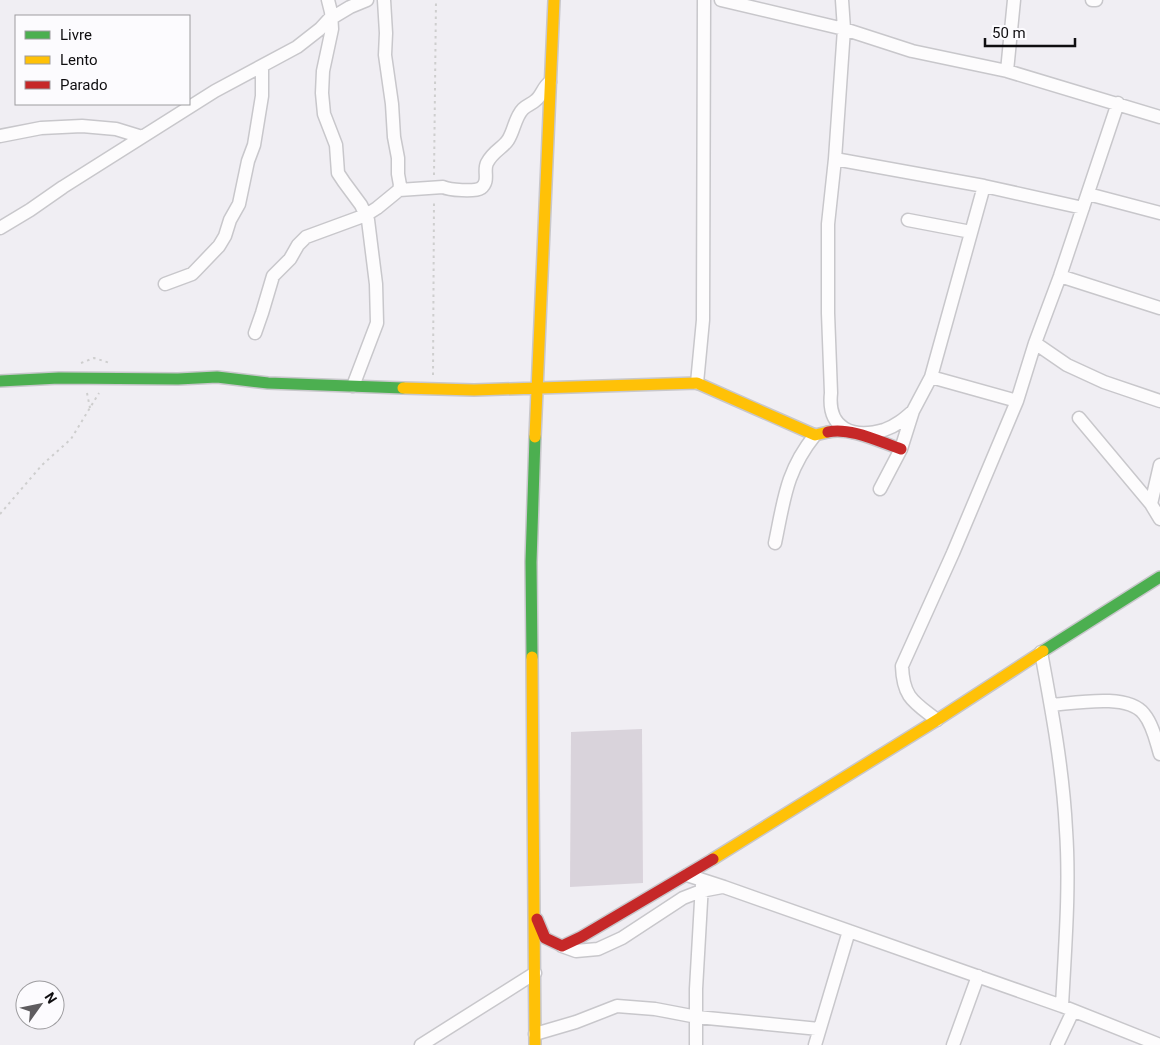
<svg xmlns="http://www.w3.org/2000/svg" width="1160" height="1045" font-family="Roboto,sans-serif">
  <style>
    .building { fill: #d9d3db }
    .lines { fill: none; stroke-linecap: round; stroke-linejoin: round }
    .street-casing { stroke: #c8c7cb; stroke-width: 15 }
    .fast-casing { stroke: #c8c7cb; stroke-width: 14 }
    .slow-casing { stroke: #c8c7cb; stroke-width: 14 }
    .jam-casing { stroke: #c8c7cb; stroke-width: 14 }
    .path { stroke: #cecece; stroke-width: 2; stroke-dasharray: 2.5 4; stroke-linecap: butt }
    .street { stroke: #fdfcfd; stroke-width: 12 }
    .fast { stroke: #4caf50; stroke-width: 11 }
    .slow { stroke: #ffc107; stroke-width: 11 }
    .jam { stroke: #c62828; stroke-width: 11 }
  </style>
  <rect width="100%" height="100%" fill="#f0eef3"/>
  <path class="building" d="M 642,729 L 643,883 L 570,887 L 571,732 Z"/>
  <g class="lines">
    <g class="street-casing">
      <path id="street" d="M 328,0 L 331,12 L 332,29 L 323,71 L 322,93 L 324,114 L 336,145 L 338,173 L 344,182 L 361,205 L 368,220 L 376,284 L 377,323 L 353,386
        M 721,0 L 844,29 L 912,51 L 1007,71 L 1160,117
        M 842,0 L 844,29 L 835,159 L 828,224 L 828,313 L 831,393 C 827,429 853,439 884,430 C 896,426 904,419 913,411
        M 1092,0 L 1096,0
        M 1007,71 L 1014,0
        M 0,136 L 41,128 L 82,126 L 116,129 L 142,137
        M 835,159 L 984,186 L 1083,208
        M 399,190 L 443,187 C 449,190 475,192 481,188 C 490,181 483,171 487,163 C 493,151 503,148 508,140 C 514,131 515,117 523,109 C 527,105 532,104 536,100 C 542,95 543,87 550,82
        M 1088,194 L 1160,213
        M 908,220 L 971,232
        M 0,228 L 30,210 L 63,187 L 215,91 L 297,47 L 320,29 L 331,17 L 335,16 L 350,7 L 367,0
        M 1060,276 L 1160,308
        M 165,284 L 192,274 L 196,270 L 219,246 L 225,236 L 230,220 L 239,204 L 248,161 L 254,145 L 262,96 L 262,67
        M 255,333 L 262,313 L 273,276 L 290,259 L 298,245 L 306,237 L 366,215 L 377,208 L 399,190 L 400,185 L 398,174 L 398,158 L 394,137 L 392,104 L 385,55 L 386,33 L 384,0
        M 1035,343 L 1067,365 L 1104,382 L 1160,401
        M 931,377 L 1017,401
        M 697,383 L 703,320 L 704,0
        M 1079,418 L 1151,504 L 1160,519
        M 880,489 L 901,449 L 913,411 L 931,377 L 984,186
        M 1151,504 L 1160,465
        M 775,543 C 784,500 786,471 815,435
        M 1041,652 C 1052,711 1063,770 1066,830 C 1070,888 1065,947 1062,1006
        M 1051,705 C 1076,703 1128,693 1144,714 C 1153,725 1156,741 1160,754
        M 937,720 C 914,702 903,698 902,666 L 953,553 L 1017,401 L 1035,343 L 1060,276 L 1118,103
        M 687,875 L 724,887 L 1062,1006 L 1160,1045
        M 562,946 L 576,951 L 598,949 L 622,938 L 683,898 L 701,891 L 722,887
        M 535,1034 L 576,1022 L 617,1006 L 655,1009 L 697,1017 L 819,1029
        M 421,1045 L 535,973
        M 696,1045 L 696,989 L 702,884
        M 815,1045 L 849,931
        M 953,1045 L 978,976
        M 1057,1045 L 1073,1011"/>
    </g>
    <g class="fast-casing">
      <path id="fast" d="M 0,381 L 59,378 L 178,379 L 217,377 L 268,383 L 403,388
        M 1043,651 L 1160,577
        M 532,657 L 531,562 L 535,437"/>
    </g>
    <g class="slow-casing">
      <path id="slow" d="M 403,388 L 474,390 L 697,383 L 815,435 L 828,432
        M 535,437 L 554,0
        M 532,657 L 535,1045
        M 713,859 L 937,720 L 1043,651"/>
    </g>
    <g class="jam-casing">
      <path id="jam" d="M 828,432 C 850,427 880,442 901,449
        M 537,919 L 545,938 L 562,946 L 581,937 L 713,859"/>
    </g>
    <path class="path" d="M 434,175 L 436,0
      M 81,363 L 94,358 L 110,363
      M 433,375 L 434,200
      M 87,393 L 90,408
      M 0,514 L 42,465 L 71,439 L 99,393"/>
    <use href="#street" class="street"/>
    <use href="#fast" class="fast"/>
    <use href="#slow" class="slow"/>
    <use href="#jam" class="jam"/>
  </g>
  <rect x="15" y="15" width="175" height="90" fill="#fcfbfe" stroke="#9d9c9f"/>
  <rect x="25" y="31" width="25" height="8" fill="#4caf50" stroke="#9d9c9f"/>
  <text x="60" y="40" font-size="15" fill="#0f0e10">Livre</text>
  <rect x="25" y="56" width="25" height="8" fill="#ffc107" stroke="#9d9c9f"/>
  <text x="60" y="65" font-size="15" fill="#0f0e10">Lento</text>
  <rect x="25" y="81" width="25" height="8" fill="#c62828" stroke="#9d9c9f"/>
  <text x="60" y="90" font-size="15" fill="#0f0e10">Parado</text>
  <g transform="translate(40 1005) rotate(57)"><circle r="24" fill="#fcfbfe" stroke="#9d9c9f"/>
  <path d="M0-4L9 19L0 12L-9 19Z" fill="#5e5c5f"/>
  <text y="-8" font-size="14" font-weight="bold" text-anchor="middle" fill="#0f0e10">N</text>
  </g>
  <path d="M985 38v8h90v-8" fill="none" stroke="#0f0e10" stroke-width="2.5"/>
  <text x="992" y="38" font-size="15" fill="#0f0e10" stroke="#fcfbfe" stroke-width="4" paint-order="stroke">50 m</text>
</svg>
